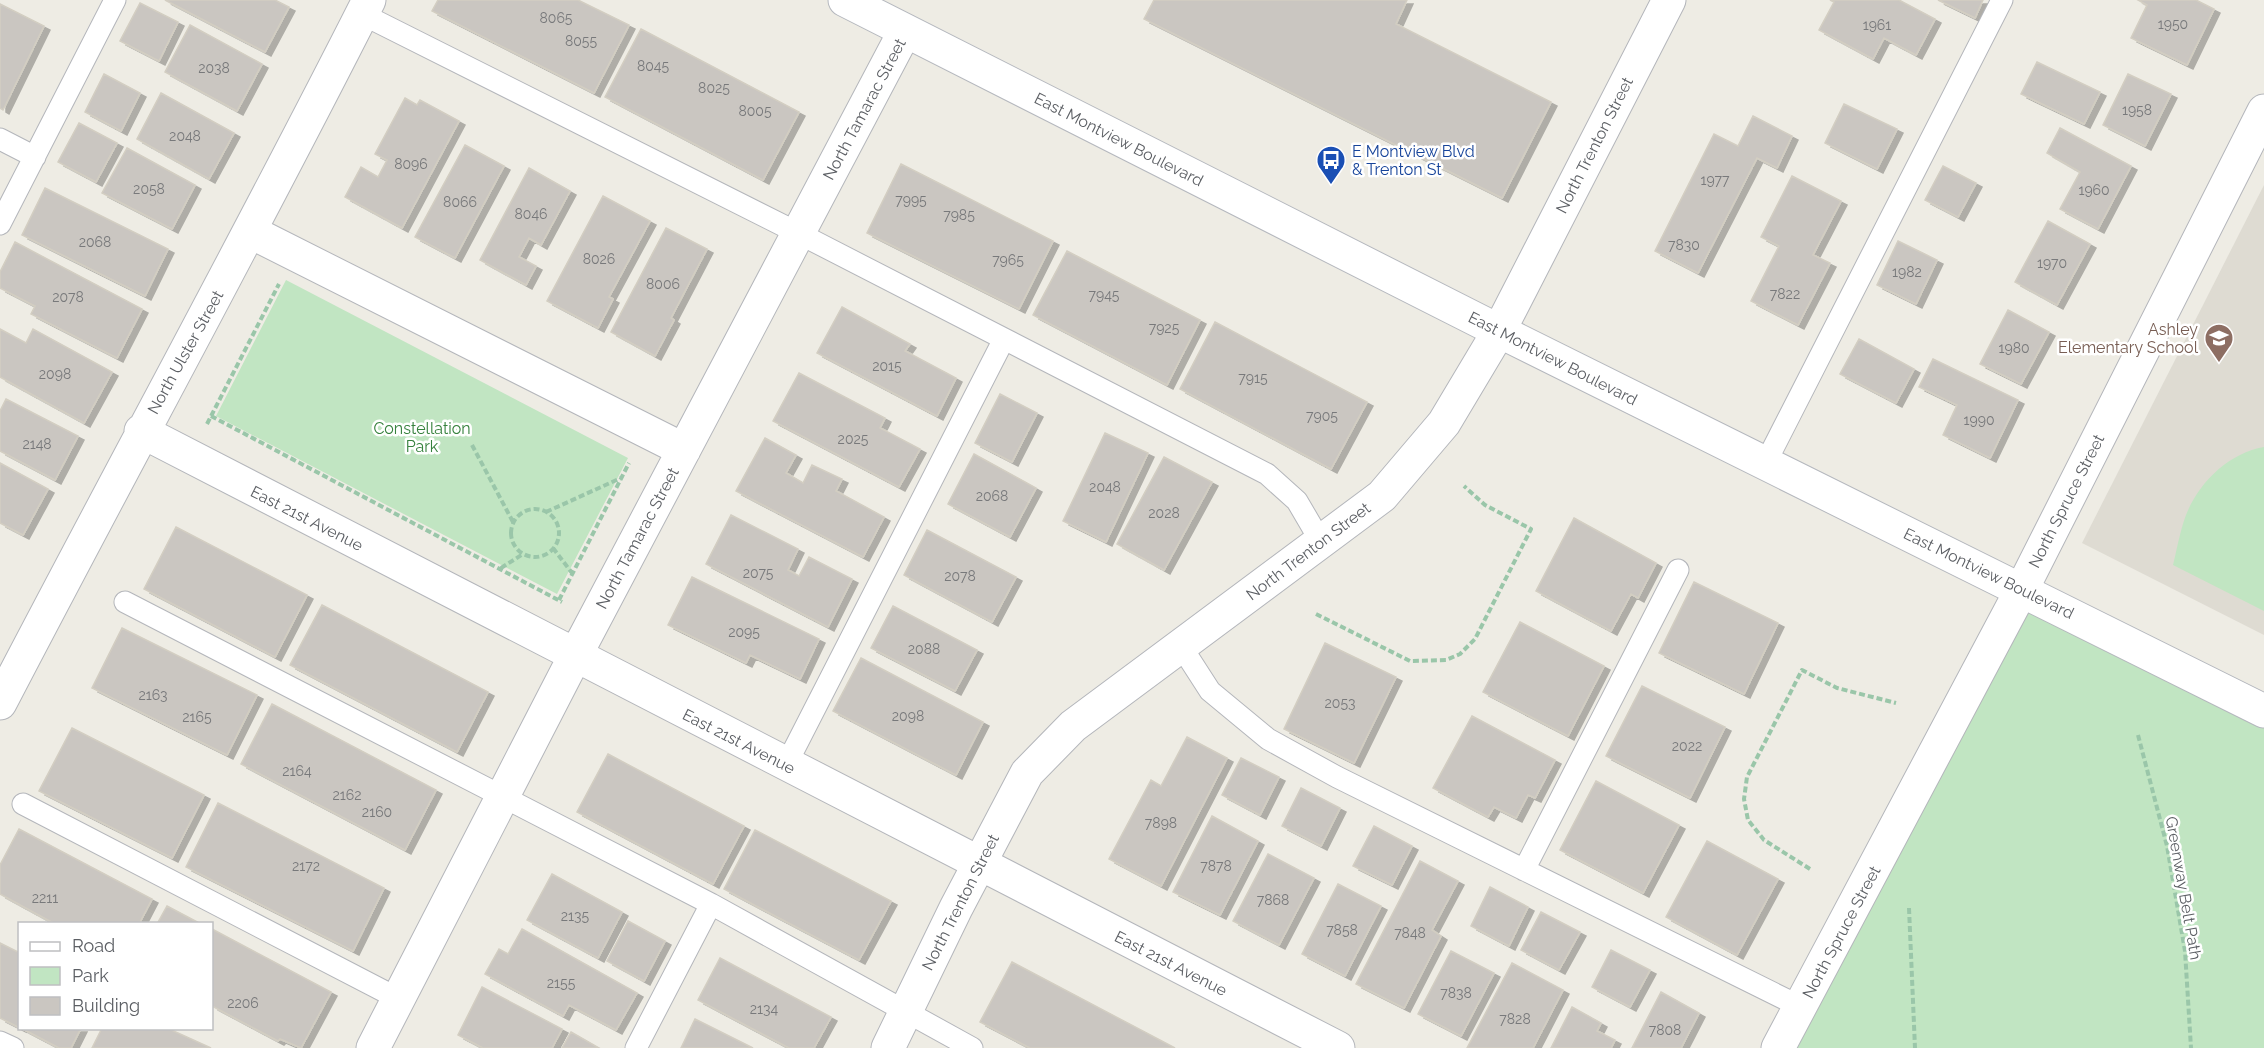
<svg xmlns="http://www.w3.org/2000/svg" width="2264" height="1048" font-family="Raleway,sans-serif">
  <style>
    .education { fill: #dedbd2 }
    .green { fill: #c1e5c2 }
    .building { fill: #cac6c1; stroke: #d3cec2; stroke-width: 1.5; filter: url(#shadow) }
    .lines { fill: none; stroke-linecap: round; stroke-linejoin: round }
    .service-casing { stroke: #b4b6bb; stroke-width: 23 }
    .minor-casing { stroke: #b4b6bb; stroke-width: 35 }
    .secondary-casing { stroke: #b5b8be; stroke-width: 35 }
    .path { stroke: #9ac6a9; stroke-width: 4; stroke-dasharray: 6 3; stroke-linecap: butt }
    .service { stroke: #fff; stroke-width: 21 }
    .minor { stroke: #fff; stroke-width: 33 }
    .secondary { stroke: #fff; stroke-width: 33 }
    .labels { text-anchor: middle; stroke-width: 5; stroke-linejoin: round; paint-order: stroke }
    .number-label { font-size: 14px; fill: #78797b }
    .street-label { font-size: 16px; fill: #5c5f64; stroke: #fff }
    .transit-label { font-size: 16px; fill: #164399; stroke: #fff; text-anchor: start }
    .education-label { font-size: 16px; fill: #785e54; stroke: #fff; text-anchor: end }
    .park-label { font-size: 16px; fill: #36813d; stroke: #fff }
  </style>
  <defs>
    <filter id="shadow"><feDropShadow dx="6" dy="4" stdDeviation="0" flood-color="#0004"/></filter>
  </defs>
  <rect width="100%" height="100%" fill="#eeece4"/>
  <path class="education" d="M 2264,185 L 2264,635 L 2082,543 Z"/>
  <path class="green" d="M 286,280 L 628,458 L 557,594 L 216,416 Z
    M 2264,447 L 2264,611 L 2173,565 C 2177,549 2180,531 2186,515 C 2199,482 2229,453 2264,447 Z
    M 2022,589 L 2264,724 L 2264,1048 L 1778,1048 Z"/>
  <path class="building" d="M 165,0 L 275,0 L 289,7 L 265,52 Z
    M 438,0 L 578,0 L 629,25 L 594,93 L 432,11 Z
    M 1154,0 L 1407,0 L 1396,24 L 1551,102 L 1502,198 L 1144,19 Z
    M 1830,0 L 1899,0 L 1935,19 L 1916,55 L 1884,38 L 1873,59 L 1819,30 L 1834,2 Z
    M 1938,0 L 1983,0 L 1975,18 Z
    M 2138,0 L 2196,0 L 2214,9 L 2187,65 L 2131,38 L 2147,5 Z
    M 140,3 L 178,22 L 159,61 L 120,41 Z
    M 0,4 L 44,26 L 3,110 L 0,108 Z
    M 190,25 L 262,64 L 237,111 L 165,72 Z
    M 641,29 L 799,112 L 763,180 L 605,97 Z
    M 2037,62 L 2100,92 L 2084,124 L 2021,94 Z
    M 104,74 L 140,93 L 121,131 L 85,112 Z
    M 2128,74 L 2171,94 L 2145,146 L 2103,125 Z
    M 161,93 L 234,133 L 209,179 L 137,139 Z
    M 405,98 L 417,105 L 420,100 L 459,121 L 402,228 L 345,197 L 361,167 L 378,177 L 387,160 L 375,154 Z
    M 1844,104 L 1897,129 L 1877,169 L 1825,143 Z
    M 1753,116 L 1792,136 L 1777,168 L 1757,158 L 1698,273 L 1655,251 L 1714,134 L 1738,146 Z
    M 79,123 L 117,143 L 96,182 L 58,162 Z
    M 2060,128 L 2131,166 L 2098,229 L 2060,209 L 2080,172 L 2047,153 Z
    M 465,145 L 504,166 L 455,258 L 415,237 Z
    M 127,148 L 195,185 L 172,229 L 102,193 Z
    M 901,164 L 1053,241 L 1019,309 L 867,233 Z
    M 1943,166 L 1976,183 L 1958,217 L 1925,200 Z
    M 529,168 L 570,191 L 541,245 L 529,238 L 519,257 L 536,266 L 526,285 L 480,260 Z
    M 1792,176 L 1841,201 L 1813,255 L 1830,263 L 1798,325 L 1751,301 L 1779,246 L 1761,237 Z
    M 45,188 L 168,249 L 145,296 L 22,235 Z
    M 603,196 L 650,221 L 609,297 L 613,299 L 598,328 L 547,301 Z
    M 2048,221 L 2090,244 L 2057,305 L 2015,282 Z
    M 666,228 L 707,249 L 671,318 L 674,320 L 655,356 L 611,332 Z
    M 1898,241 L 1937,260 L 1916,304 L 1877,285 Z
    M 15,242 L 142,309 L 117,358 L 31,314 L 35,306 L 0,288 L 0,272 Z
    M 1067,251 L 1200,320 L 1167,385 L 1033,315 Z
    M 842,307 L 910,344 L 905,351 L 956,378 L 937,416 L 817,353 Z
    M 2008,310 L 2049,332 L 2021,384 L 1980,364 Z
    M 1215,322 L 1367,402 L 1331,469 L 1180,389 Z
    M 0,329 L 26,343 L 33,329 L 112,372 L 84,423 L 0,377 Z
    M 1859,339 L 1914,369 L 1896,403 L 1840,374 Z
    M 1933,359 L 2018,400 L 1990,458 L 1943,435 L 1957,405 L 1919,387 Z
    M 799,373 L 885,418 L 880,428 L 920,449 L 899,487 L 773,421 Z
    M 1000,394 L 1037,413 L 1012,462 L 975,443 Z
    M 6,399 L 78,436 L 55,480 L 0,451 L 0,411 Z
    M 1105,433 L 1148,453 L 1106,542 L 1063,521 Z
    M 765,438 L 796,455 L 786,473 L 803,483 L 812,465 L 842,479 L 836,491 L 884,517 L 863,557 L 736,491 Z
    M 974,454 L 1036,488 L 1010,537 L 948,504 Z
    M 1164,457 L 1212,482 L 1164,570 L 1117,544 Z
    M 0,463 L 48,489 L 23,535 L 0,523 Z
    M 731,515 L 798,549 L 788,570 L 799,576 L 809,557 L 852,579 L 828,627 L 706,564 Z
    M 1574,518 L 1656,563 L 1638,598 L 1631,594 L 1611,631 L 1536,591 Z
    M 176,527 L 307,595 L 275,657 L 144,589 Z
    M 927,530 L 1016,577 L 992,622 L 904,575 Z
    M 692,577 L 819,639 L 800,679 L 750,655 L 746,663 L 668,625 Z
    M 1694,582 L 1778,623 L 1744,694 L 1659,653 Z
    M 322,605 L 488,692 L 457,752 L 290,665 Z
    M 893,606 L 977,650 L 955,691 L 871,648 Z
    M 1520,622 L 1604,666 L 1568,736 L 1483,692 Z
    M 122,628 L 257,695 L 227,755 L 92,688 Z
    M 1325,643 L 1396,677 L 1354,763 L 1284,729 Z
    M 861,658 L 983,722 L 956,775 L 833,711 Z
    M 1642,686 L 1725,727 L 1690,798 L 1606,756 Z
    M 272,704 L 436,790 L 405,850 L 241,764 Z
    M 1472,716 L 1555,760 L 1535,798 L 1528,795 L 1516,818 L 1494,807 L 1488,817 L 1433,788 Z
    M 72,728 L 204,795 L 172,858 L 39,791 Z
    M 1187,737 L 1227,758 L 1161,886 L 1109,859 L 1151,780 L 1161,786 Z
    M 608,754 L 744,826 L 713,884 L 577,812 Z
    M 1241,758 L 1279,777 L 1260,815 L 1222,795 Z
    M 1596,781 L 1679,825 L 1643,893 L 1560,850 Z
    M 1301,788 L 1340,808 L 1321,846 L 1282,826 Z
    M 218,803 L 384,888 L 353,951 L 186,867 Z
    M 1212,816 L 1258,841 L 1220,915 L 1173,892 Z
    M 1374,826 L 1412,846 L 1392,885 L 1353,866 Z
    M 19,829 L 152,899 L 139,924 L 55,924 L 0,894 L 0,865 Z
    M 755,830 L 891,901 L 859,960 L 724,889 Z
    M 1707,841 L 1778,879 L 1737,955 L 1666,917 Z
    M 1268,854 L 1314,878 L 1279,945 L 1233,921 Z
    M 1420,861 L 1458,881 L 1432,930 L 1441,936 L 1404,1008 L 1356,984 Z
    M 552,874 L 622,912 L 598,958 L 527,920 Z
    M 1338,884 L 1381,906 L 1345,976 L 1302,954 Z
    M 1490,887 L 1528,907 L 1509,946 L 1471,926 Z
    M 167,906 L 201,924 L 157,924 Z
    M 1541,912 L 1580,932 L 1559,970 L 1521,950 Z
    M 628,921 L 665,941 L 644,981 L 607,961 Z
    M 212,929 L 331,992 L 301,1048 L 280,1039 L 278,1041 L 212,1006 Z
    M 522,929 L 637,993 L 616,1030 L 569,1005 L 563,1016 L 485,974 L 499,949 L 508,954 Z
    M 0,943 L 20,953 L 20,1028 L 0,1018 Z
    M 1611,950 L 1650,970 L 1630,1007 L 1592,987 Z
    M 1451,951 L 1494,973 L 1461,1036 L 1418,1014 Z
    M 720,958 L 831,1017 L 814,1048 L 789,1048 L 698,1000 Z
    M 1012,962 L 1175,1048 L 1030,1048 L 980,1022 Z
    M 1512,963 L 1563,990 L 1533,1048 L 1467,1048 Z
    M 482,987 L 562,1029 L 552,1048 L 483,1048 L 458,1035 Z
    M 1661,992 L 1699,1013 L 1681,1048 L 1632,1048 Z
    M 1572,1007 L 1601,1023 L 1597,1031 L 1615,1040 L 1611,1048 L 1551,1048 Z
    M 695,1019 L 753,1048 L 681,1048 Z
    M 21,1028 L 81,1028 L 71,1048 L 59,1048 Z
    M 102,1028 L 167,1028 L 211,1048 L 92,1048 Z
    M 571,1032 L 599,1048 L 562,1048 Z"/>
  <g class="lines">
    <g class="service-casing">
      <path id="service" d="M 362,14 L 798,233 L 1267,474 L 1297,501 L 1321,542
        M 0,139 L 35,157
        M 0,224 L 115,0
        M 1765,464 L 2002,0
        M 125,602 L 711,904 L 972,1048
        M 1181,646 L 1210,691 L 1268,739 L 1337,777 L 1801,1007
        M 786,765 L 1004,339
        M 23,804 L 399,999
        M 1524,870 L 1678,570
        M 0,1042 L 13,1048
        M 636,1048 L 711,904"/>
    </g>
    <g class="minor-casing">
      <path id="minor" d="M 251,232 L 684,450
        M 141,431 L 1338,1048
        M 0,703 C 122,468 250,236 369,0
        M 373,1048 L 575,656 L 905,31
        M 888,1048 L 956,908 L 1027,773 L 1073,726 L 1382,496 L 1444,423 L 1499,331 L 1669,0
        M 1778,1048 L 2022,589 L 2264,111"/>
    </g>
    <g class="secondary-casing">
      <path id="secondary" d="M 845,0 L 1499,331 L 2264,711"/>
    </g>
    <path class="path" d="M 211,416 L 562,602
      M 207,424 L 279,284
      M 472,445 L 513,522
      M511 533a24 24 0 1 1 48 0a24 24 0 1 1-48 0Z
      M 546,512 L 621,478
      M 553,548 L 572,573
      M 501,568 L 523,554
      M 559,600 L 629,463
      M 1316,614 L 1410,661 L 1446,660 L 1460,654 L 1475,639 L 1531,529 L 1485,505 L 1464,486
      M 2138,735 L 2167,846 L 2185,951 L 2191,1048
      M 1810,869 L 1764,840 L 1748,820 L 1744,799 L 1747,777 L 1802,670 L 1837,688 L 1896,703
      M 1909,908 L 1915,1048"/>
    <use href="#service" class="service"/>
    <use href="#minor" class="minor"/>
    <use href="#secondary" class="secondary"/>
  </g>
  <defs>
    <g id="bus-pin" transform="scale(1.5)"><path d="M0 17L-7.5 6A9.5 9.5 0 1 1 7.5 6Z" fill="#1a4fb4" stroke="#fff"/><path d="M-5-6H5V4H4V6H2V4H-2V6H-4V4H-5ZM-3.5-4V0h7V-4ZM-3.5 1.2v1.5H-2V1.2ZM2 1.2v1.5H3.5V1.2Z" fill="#fff"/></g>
    <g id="school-pin" transform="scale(1.5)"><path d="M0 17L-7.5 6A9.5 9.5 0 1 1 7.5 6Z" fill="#8d6e63" stroke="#fff"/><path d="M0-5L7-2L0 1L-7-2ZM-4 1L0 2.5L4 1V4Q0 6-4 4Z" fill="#fff"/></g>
  </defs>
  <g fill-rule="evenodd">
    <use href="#bus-pin" x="1331" y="160"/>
    <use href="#school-pin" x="2219" y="338"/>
  </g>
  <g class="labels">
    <g class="number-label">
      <text x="556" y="23">8065</text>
      <text x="2173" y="29">1950</text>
      <text x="1877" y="30">1961</text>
      <text x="581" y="46">8055</text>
      <text x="653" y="71">8045</text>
      <text x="214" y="73">2038</text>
      <text x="714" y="93">8025</text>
      <text x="2137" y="115">1958</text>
      <text x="755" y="116">8005</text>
      <text x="185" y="141">2048</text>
      <text x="411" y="169">8096</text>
      <text x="1715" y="185">1977</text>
      <text x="149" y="194">2058</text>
      <text x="2094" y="195">1960</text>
      <text x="911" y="205">7995</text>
      <text x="460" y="207">8066</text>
      <text x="531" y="219">8046</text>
      <text x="959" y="220">7985</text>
      <text x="95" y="247">2068</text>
      <text x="1684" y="250">7830</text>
      <text x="599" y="264">8026</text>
      <text x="1008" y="265">7965</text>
      <text x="2052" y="268">1970</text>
      <text x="1907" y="277">1982</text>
      <text x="663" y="289">8006</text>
      <text x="1785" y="299">7822</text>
      <text x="1104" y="300">7945</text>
      <text x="68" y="302">2078</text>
      <text x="1164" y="333">7925</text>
      <text x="2014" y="353">1980</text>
      <text x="887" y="371">2015</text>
      <text x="55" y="379">2098</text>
      <text x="1253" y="383">7915</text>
      <text x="1322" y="421">7905</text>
      <text x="1979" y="425">1990</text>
      <text x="853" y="444">2025</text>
      <text x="37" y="449">2148</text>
      <text x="1105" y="492">2048</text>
      <text x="992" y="501">2068</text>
      <text x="1164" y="518">2028</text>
      <text x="758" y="578">2075</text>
      <text x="960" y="581">2078</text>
      <text x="744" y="637">2095</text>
      <text x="924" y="654">2088</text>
      <text x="153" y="700">2163</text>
      <text x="1340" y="708">2053</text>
      <text x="908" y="721">2098</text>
      <text x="197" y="722">2165</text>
      <text x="1687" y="751">2022</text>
      <text x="297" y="776">2164</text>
      <text x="347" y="800">2162</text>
      <text x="377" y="817">2160</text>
      <text x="1161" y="828">7898</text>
      <text x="306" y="871">2172</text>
      <text x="1216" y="871">7878</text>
      <text x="45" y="903">2211</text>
      <text x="1273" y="905">7868</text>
      <text x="575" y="921">2135</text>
      <text x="1342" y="935">7858</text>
      <text x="1410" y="938">7848</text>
      <text x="561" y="988">2155</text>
      <text x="1456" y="998">7838</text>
      <text x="243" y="1008">2206</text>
      <text x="764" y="1014">2134</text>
      <text x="1515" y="1024">7828</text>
      <text x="1665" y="1035">7808</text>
    </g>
    <g class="street-label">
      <text transform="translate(864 109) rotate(-62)" y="6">North Tamarac Street</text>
      <text transform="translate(1119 139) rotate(27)" y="6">East Montview Boulevard</text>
      <text transform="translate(1594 145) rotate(-63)" y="6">North Trenton Street</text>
      <text transform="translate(185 352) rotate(-61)" y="6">North Ulster Street</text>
      <text transform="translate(1553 358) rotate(27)" y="6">East Montview Boulevard</text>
      <text transform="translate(2066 501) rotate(-63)" y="6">North Spruce Street</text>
      <text transform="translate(307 518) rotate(27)" y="6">East 21st Avenue</text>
      <text transform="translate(637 538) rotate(-62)" y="6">North Tamarac Street</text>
      <text transform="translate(1308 551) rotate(-37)" y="6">North Trenton Street</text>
      <text transform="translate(1989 573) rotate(26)" y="6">East Montview Boulevard</text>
      <text transform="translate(739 741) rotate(27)" y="6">East 21st Avenue</text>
      <text transform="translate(2184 888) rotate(80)" y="6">Greenway Belt Path</text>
      <text transform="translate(960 902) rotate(-63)" y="6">North Trenton Street</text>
      <text transform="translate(1841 932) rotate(-62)" y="6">North Spruce Street</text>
      <text transform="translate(1171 963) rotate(27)" y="6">East 21st Avenue</text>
    </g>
    <g class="transit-label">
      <text x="1352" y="157">E Montview Blvd<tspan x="1352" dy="18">&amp; Trenton St</tspan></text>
    </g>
    <g class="education-label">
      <text x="2198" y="335">Ashley<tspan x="2198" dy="18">Elementary School</tspan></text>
    </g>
    <g class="park-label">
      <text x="422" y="434">Constellation<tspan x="422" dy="18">Park</tspan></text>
    </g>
  </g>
  <rect x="18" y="922" width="195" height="108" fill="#ffffff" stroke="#bebfc1" stroke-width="1.5"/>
  <rect x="30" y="942" width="30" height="9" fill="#ffffff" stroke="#bebfc1" stroke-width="1.5"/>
  <text x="72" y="952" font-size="18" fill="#5c5f64">Road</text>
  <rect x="30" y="967" width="30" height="18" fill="#c1e5c2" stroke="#bebfc1" stroke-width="1.5"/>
  <text x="72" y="982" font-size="18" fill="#5c5f64">Park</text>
  <rect x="30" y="997" width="30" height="18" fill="#cac6c1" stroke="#bebfc1" stroke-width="1.5"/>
  <text x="72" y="1012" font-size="18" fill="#5c5f64">Building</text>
</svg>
